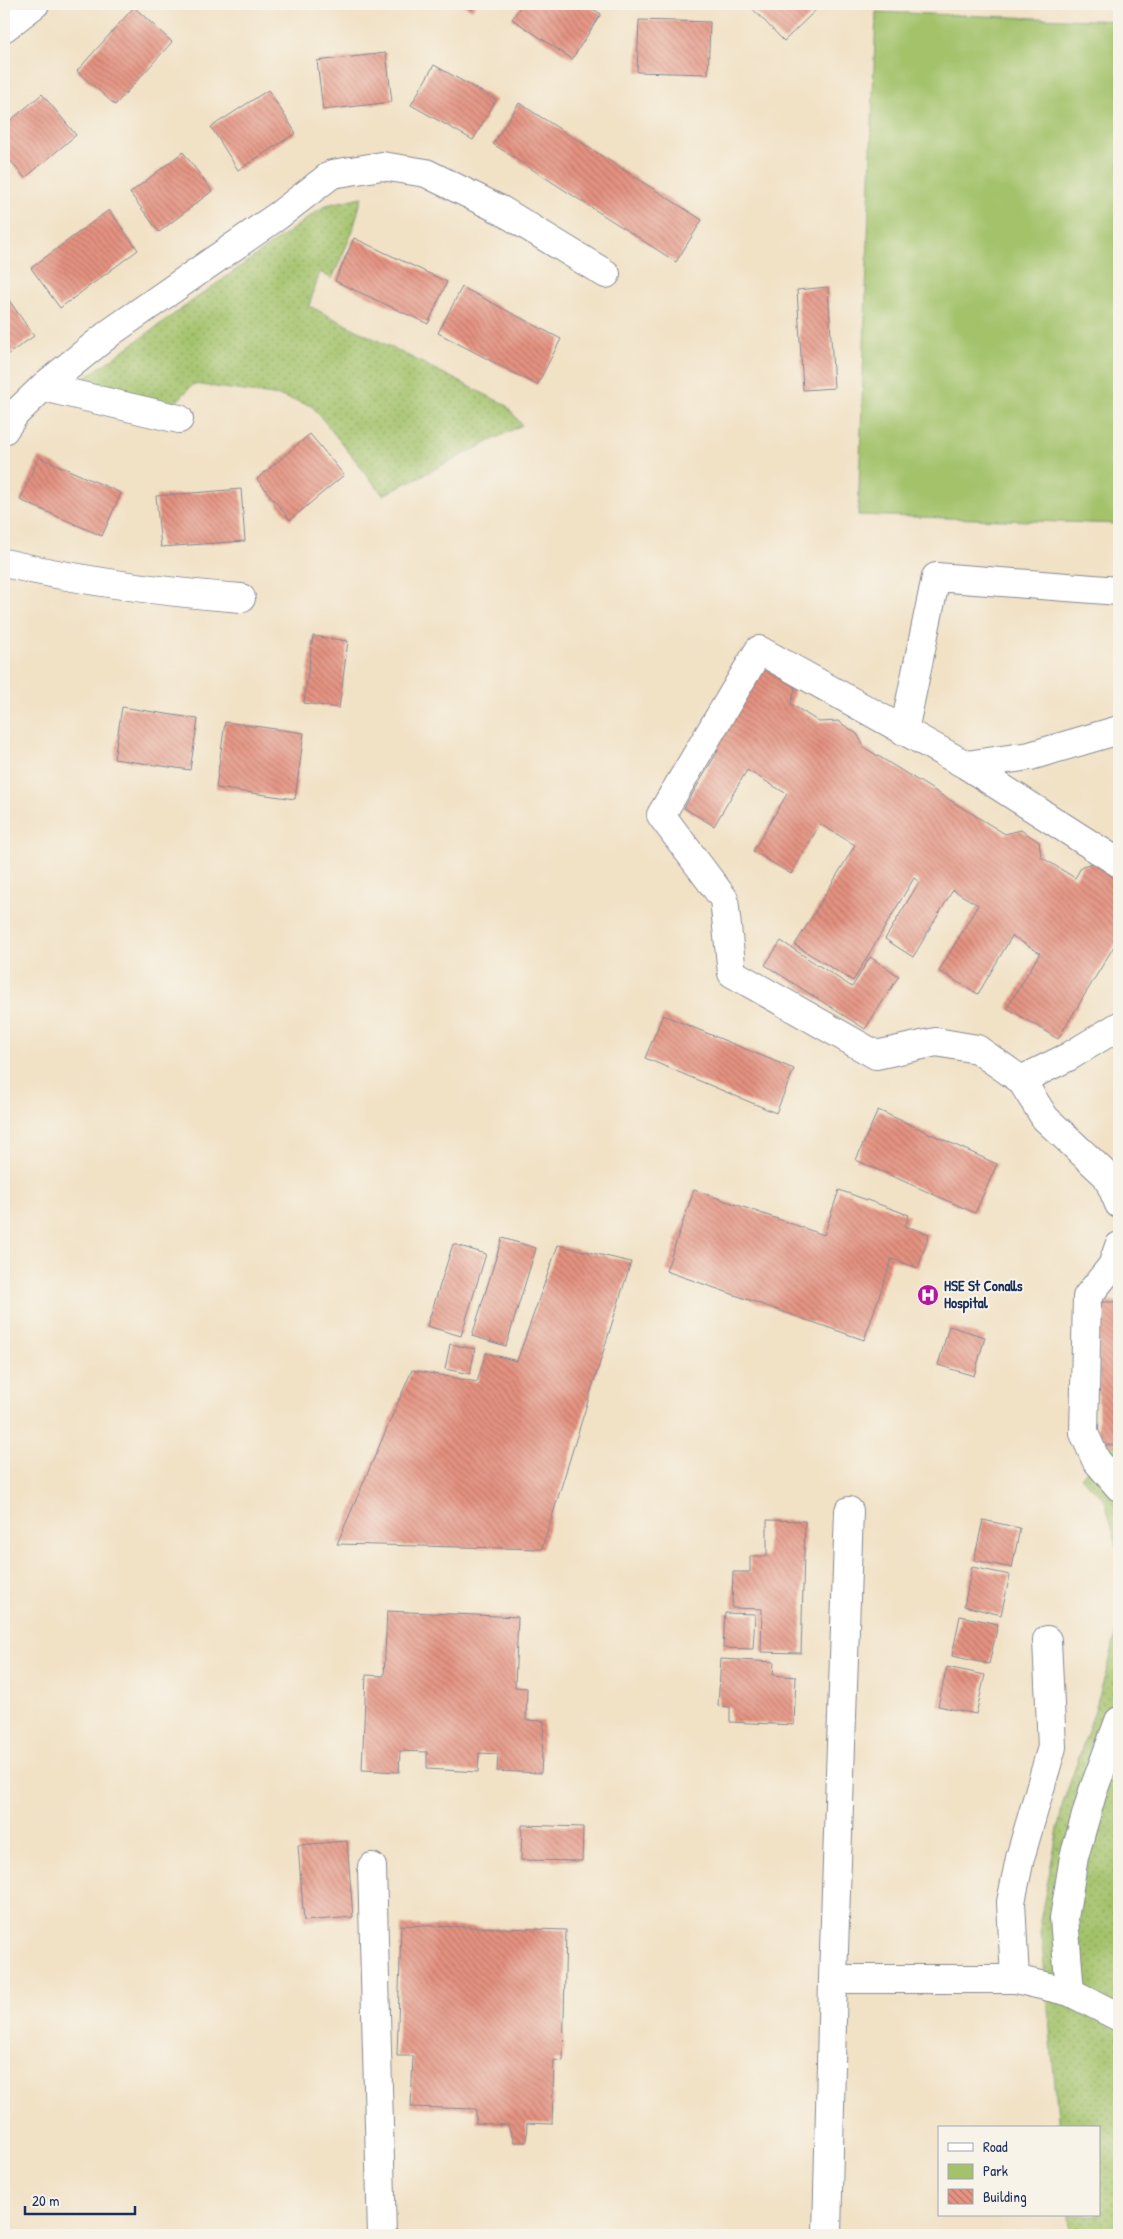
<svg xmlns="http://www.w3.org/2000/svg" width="1123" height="2239" font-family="'Patrick Hand',sans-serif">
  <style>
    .grass { fill: url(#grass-dots); stroke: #5f7864 }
    .park { fill: #a3c26a; stroke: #5f7864 }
    .building { fill: url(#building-back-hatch) }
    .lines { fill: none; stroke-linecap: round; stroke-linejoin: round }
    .minor-casing { stroke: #868892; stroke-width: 30 }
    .path { stroke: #868892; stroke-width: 3; stroke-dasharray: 1 4; stroke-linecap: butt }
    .minor { stroke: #fff; stroke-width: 28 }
    .labels { text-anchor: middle; stroke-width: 4; stroke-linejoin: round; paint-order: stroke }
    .poi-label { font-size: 15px; font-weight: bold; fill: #1b2f5e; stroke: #f7f3e8; text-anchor: start }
  </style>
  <defs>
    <pattern id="grass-dots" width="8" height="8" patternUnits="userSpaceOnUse" patternTransform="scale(1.25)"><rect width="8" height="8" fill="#a3c26a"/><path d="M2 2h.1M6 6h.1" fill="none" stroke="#849e5a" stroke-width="1.8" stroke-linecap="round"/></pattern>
    <pattern id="building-back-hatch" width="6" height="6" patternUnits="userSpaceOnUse" patternTransform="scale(1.25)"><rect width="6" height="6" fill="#e59280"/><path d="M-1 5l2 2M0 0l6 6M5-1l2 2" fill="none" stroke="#b9786c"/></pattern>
  </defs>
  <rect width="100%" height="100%" fill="#f7f3e8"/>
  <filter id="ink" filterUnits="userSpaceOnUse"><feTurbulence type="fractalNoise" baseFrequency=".02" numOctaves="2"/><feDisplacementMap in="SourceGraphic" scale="10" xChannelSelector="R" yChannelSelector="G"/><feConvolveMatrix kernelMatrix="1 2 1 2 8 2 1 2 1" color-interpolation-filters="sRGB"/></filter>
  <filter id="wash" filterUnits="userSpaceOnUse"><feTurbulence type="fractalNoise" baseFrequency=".0096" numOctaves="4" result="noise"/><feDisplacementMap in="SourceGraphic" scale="20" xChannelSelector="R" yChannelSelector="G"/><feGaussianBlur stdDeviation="1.12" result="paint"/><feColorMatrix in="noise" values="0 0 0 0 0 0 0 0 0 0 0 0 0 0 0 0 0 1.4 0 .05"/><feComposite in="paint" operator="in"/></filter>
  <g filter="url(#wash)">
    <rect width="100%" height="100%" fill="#f1e1c5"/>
    <path class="grass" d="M 362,197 L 352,233 L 332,279 L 320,272 L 309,306 L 506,405 L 522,425 L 383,495 L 312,406 L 280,396 L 194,384 L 173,405 L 81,381 L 326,205 Z
      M 1098,1445 L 1119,1445 L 1119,1567 L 1118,1551 L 1105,1501 L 1081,1477 L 1096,1460 Z
      M 1119,1618 L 1119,2229 L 1069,2230 L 1068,2215 L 1099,2215 L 1099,2128 L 1059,2128 L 1040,1921 L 1063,1803 L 1094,1713 L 1110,1659 Z"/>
    <path class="park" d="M 876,12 L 1119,21 L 1119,524 L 858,515 Z"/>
    <g id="blocks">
      <path class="building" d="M 460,4 L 476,4 L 472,10 Z
        M 522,4 L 585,4 L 601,14 L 572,59 L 512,19 Z
        M 748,4 L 822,4 L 784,41 Z
        M 134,7 L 172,42 L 115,105 L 77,71 Z
        M 639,20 L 710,22 L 708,74 L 637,72 Z
        M 386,53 L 392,102 L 323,110 L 317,61 Z
        M 434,65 L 496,100 L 473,140 L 411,105 Z
        M 268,90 L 296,133 L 238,170 L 211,127 Z
        M 42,94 L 76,135 L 25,178 L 4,153 L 4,126 Z
        M 519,103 L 702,220 L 676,262 L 493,144 Z
        M 183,152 L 212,191 L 159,232 L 130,193 Z
        M 109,210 L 138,250 L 60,308 L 31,268 Z
        M 354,238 L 447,282 L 428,324 L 335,281 Z
        M 462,287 L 561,339 L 537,385 L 438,333 Z
        M 828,287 L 834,388 L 803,390 L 797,290 Z
        M 6,296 L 34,336 L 4,357 L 4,298 Z
        M 310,434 L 344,475 L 290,520 L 257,479 Z
        M 39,457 L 121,493 L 102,536 L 20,500 Z
        M 241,489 L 245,541 L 161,547 L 156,496 Z
        M 313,636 L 348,641 L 339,708 L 304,703 Z
        M 768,664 L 792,675 L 795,689 L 791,704 L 819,722 L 838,721 L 857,734 L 865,748 L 1005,834 L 1021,830 L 1039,842 L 1041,857 L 1075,878 L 1082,866 L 1105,860 L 1119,868 L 1119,938 L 1058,1039 L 1007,1008 L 1040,953 L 1012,936 L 978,994 L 939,971 L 978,905 L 953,890 L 913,957 L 885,939 L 919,882 L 914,878 L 853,981 L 795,945 L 855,845 L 820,824 L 791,874 L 753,851 L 787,794 L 747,770 L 714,826 L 684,808 L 718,751 L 711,747 L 757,670 Z
        M 122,707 L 198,719 L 190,770 L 114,759 Z
        M 225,722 L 304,733 L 295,799 L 216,788 Z
        M 781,941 L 852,987 L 870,957 L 899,976 L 865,1029 L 765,965 Z
        M 663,1015 L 794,1069 L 776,1113 L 645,1058 Z
        M 878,1110 L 997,1164 L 975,1213 L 856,1160 Z
        M 694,1190 L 824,1235 L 839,1190 L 909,1215 L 905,1226 L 929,1234 L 918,1268 L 892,1259 L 864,1340 L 666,1271 Z
        M 502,1238 L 536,1248 L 506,1346 L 472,1336 Z
        M 453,1244 L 486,1254 L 461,1336 L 427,1326 Z
        M 558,1245 L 631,1262 L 542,1549 L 337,1544 L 412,1370 L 477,1382 L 486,1353 L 517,1361 Z
        M 1099,1302 L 1119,1302 L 1119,1445 L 1098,1445 Z
        M 949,1326 L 985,1337 L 974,1376 L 938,1365 Z
        M 450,1344 L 475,1349 L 470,1374 L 445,1369 Z
        M 767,1520 L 805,1521 L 801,1653 L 761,1652 L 762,1609 L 732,1608 L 733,1572 L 750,1572 L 750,1556 L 767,1556 Z
        M 983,1520 L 1020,1528 L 1012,1568 L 974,1560 Z
        M 972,1567 L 1010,1575 L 1001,1615 L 964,1606 Z
        M 387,1611 L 518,1617 L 515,1687 L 527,1688 L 526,1720 L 544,1721 L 541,1773 L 497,1771 L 498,1754 L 479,1753 L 478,1772 L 427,1769 L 427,1752 L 400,1751 L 399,1772 L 362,1770 L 366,1675 L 384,1676 Z
        M 725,1613 L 755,1614 L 753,1649 L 723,1648 Z
        M 960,1616 L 998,1624 L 989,1664 L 952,1656 Z
        M 721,1659 L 774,1662 L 773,1675 L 796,1677 L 794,1725 L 730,1722 L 730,1707 L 718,1706 Z
        M 947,1667 L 985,1675 L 976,1714 L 938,1706 Z
        M 522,1825 L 583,1827 L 582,1861 L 521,1860 Z
        M 347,1841 L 353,1917 L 304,1921 L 298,1845 Z
        M 401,1925 L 566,1930 L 563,2061 L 554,2060 L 552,2124 L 527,2123 L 526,2142 L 514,2142 L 508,2125 L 476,2123 L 476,2109 L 411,2107 L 413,2056 L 397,2056 Z"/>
    </g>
  </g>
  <g filter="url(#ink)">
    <use href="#blocks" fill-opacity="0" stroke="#868892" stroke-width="1"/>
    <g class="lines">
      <g class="minor-casing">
        <path id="minor" d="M 4,28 L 35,4
          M 43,387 L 179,419
          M 4,430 L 15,414 L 43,387 L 111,332 L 279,215 L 332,174 L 382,166 L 426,173 L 501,210 L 606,274
          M 4,563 C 82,581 161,592 241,598
          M 904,731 L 936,577 L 1119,591
          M 966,765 L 1030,756 L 1119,730
          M 1119,863 L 966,765 L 759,650 L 661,815 L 724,899 L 732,973 L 876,1055 L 936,1042 L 977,1049 L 1021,1080 L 1045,1118 L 1107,1176 L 1119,1204
          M 1021,1080 L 1068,1057 L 1119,1026
          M 1119,1246 L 1112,1266 L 1087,1297 L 1084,1433 L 1096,1460 L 1119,1487
          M 372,1867 L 382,2235
          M 833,1979 L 1015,1979 L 1070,1992 L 1119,2017
          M 1015,1979 L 1011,1902 L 1020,1858 L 1052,1747 L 1047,1640
          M 1070,1992 L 1064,1918 L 1074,1857 L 1093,1791 L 1119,1721
          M 827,2235 L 833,1979 L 849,1511"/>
      </g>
      <path class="path" d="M 783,2235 L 788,2231"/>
      <use href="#minor" class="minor"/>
    </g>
  </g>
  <defs>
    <g id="hospital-disc" transform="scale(1.125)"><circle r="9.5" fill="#b5179e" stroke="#f7f3e8"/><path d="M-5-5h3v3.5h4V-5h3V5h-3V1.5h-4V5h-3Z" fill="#fff"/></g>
  </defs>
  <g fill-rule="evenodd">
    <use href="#hospital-disc" x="928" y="1295"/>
  </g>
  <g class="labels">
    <g class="poi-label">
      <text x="944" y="1291">HSE St Conalls<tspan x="944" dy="17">Hospital</tspan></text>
    </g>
  </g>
  <rect width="1123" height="2239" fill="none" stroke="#f7f3e8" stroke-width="20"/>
  <rect x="938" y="2126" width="162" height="90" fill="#f7f3e8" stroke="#9fa5b1"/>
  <rect x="948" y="2143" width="25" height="8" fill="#ffffff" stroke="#9fa5b1"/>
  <text x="983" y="2152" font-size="15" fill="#1b2f5e">Road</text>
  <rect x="948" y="2164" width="25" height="15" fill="#a3c26a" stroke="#9fa5b1"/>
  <text x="983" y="2176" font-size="15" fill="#1b2f5e">Park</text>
  <rect x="948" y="2189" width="25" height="15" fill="url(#building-back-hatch)" stroke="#9fa5b1"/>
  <text x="983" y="2202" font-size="15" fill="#1b2f5e">Building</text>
  <path d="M25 2206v8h110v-8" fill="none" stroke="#1b2f5e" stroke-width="2.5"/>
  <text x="32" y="2206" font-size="15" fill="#1b2f5e" stroke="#f7f3e8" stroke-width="4" paint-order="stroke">20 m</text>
</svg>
